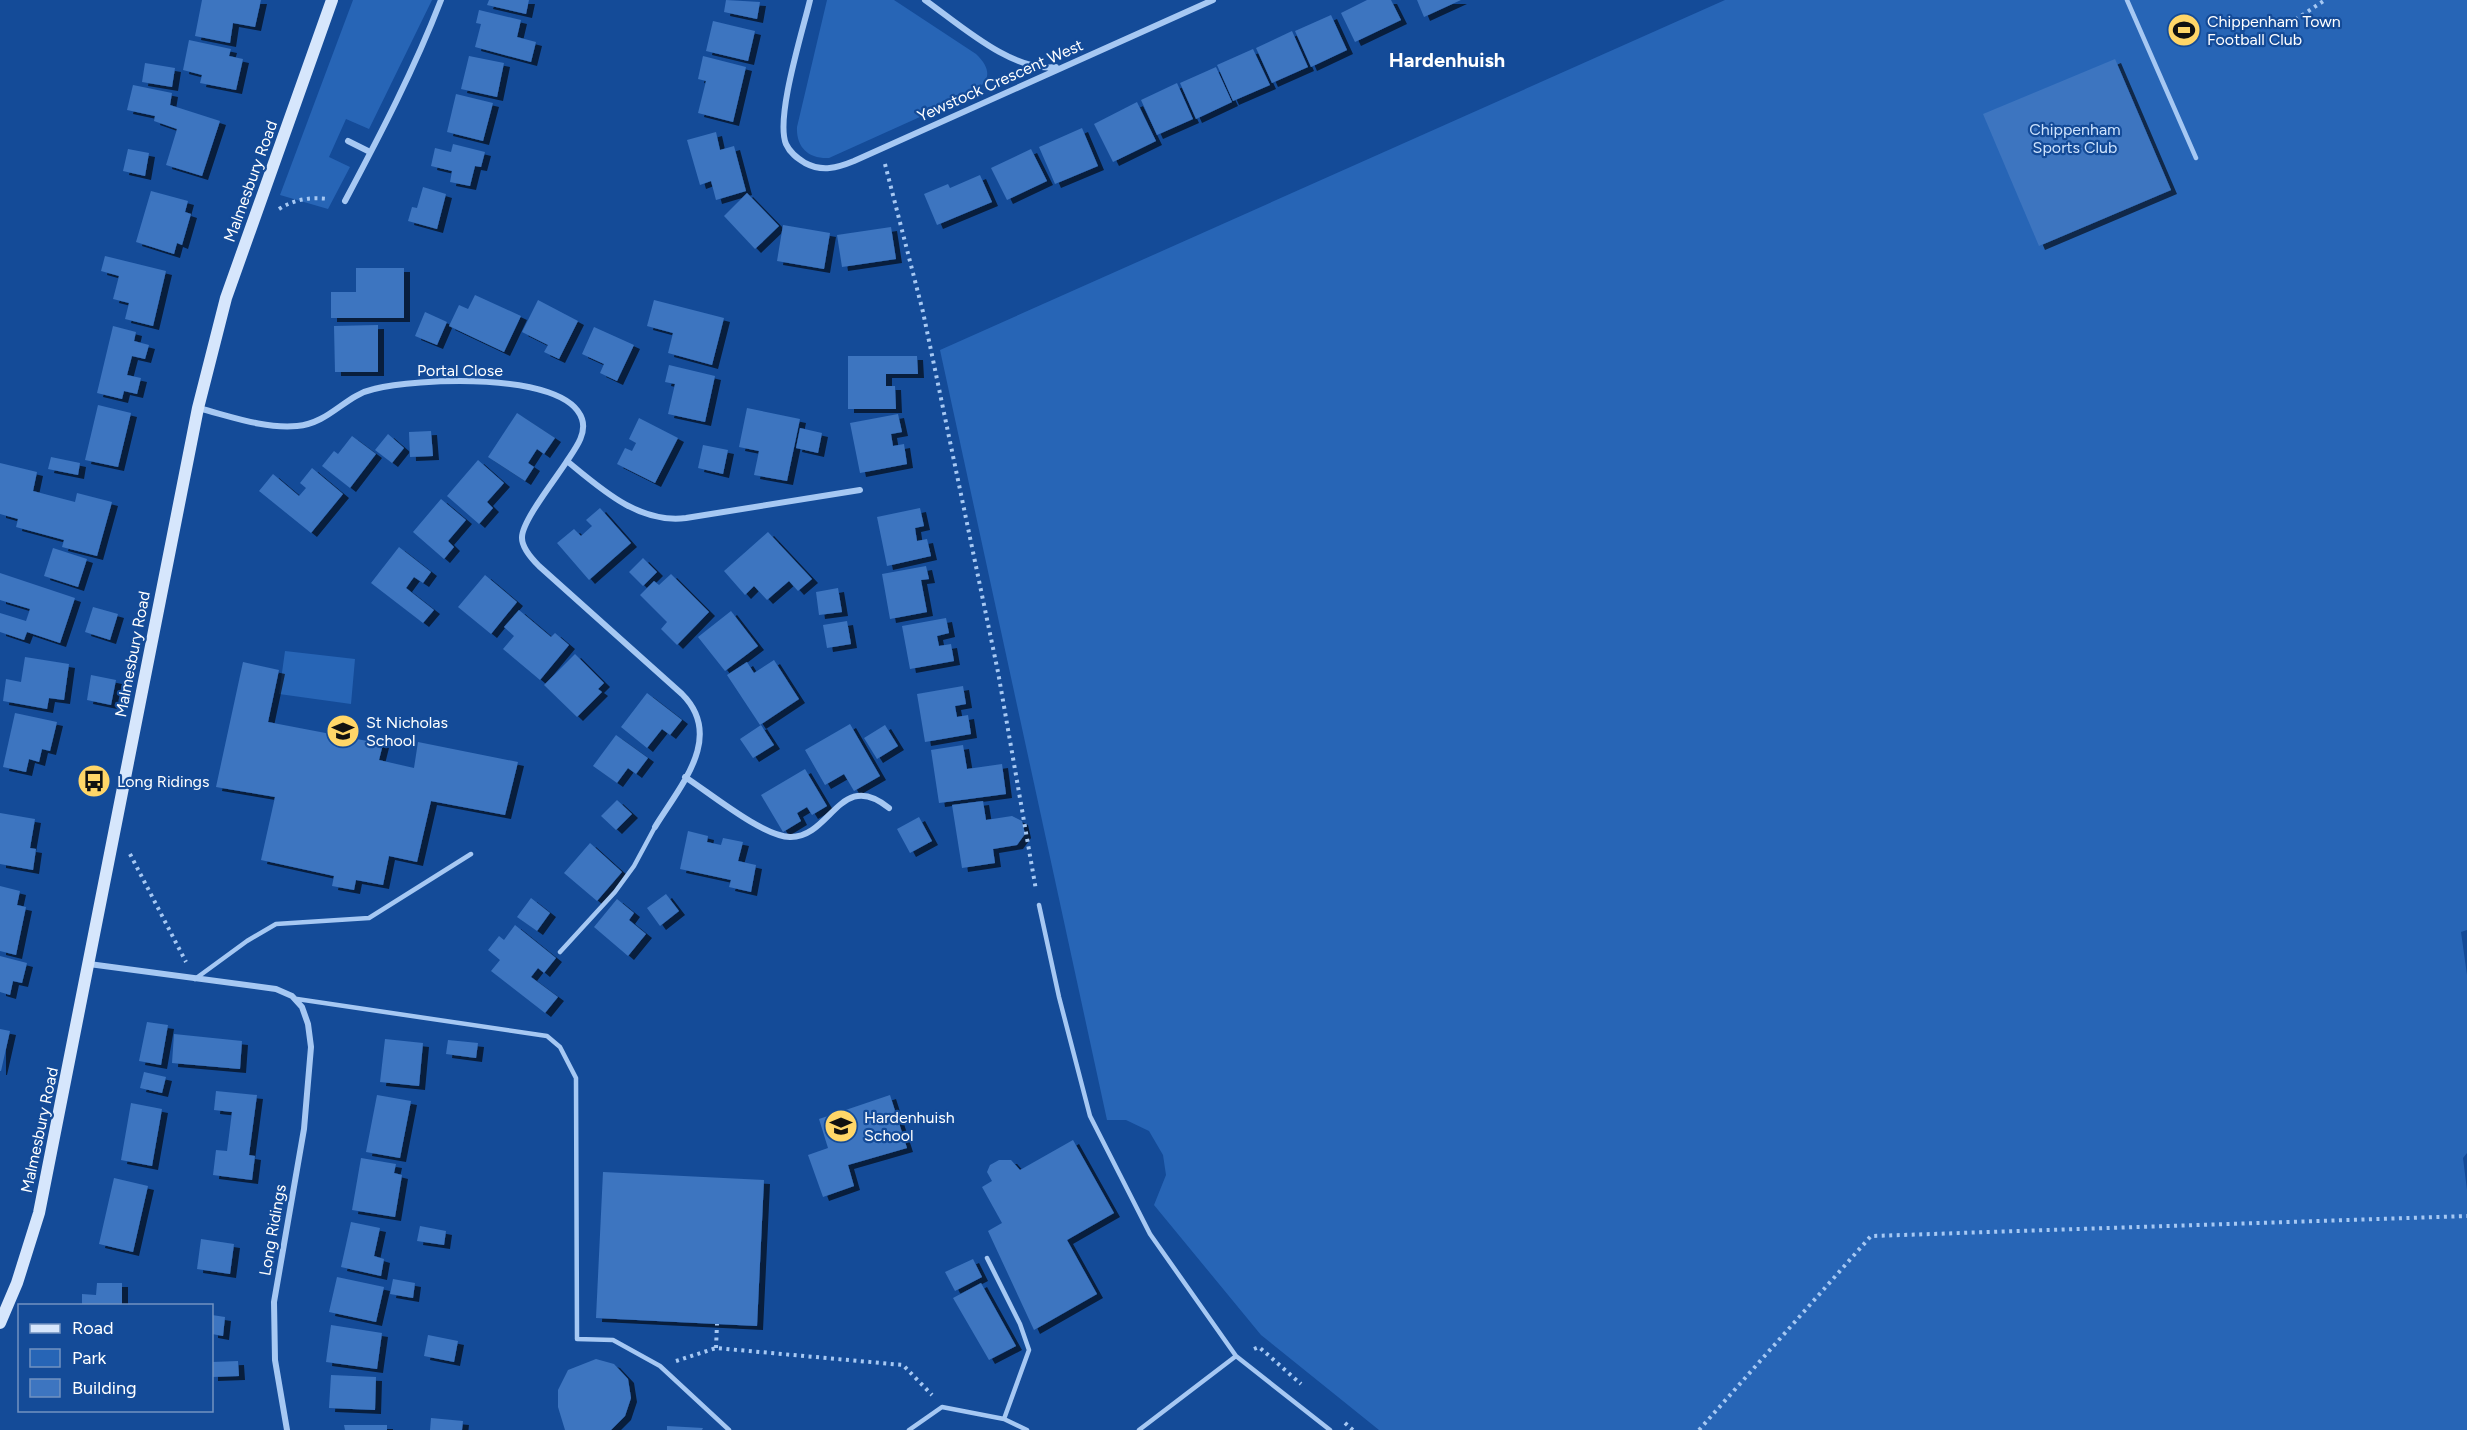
<svg xmlns="http://www.w3.org/2000/svg" width="2467" height="1430" font-family="Figtree,sans-serif">
  <style>
    .green { fill: #2765b6 }
    .building { fill: #3d75c0; filter: url(#shadow) }
    .lines { fill: none; stroke-linecap: round; stroke-linejoin: round }
    .path { stroke: #a6c8f3; stroke-width: 4; stroke-dasharray: 3 4.5; stroke-linecap: butt }
    .lane { stroke: #a6c8f3; stroke-width: 4.5 }
    .street { stroke: #a6c8f3; stroke-width: 6 }
    .secondary { stroke: #d6e6fc; stroke-width: 12 }
    .labels { text-anchor: middle; stroke-width: 4.5; stroke-linejoin: round; paint-order: stroke }
    .poi-label { font-size: 16px; fill: #fff; stroke: #144b98; text-anchor: start }
    .street-label { font-size: 16px; fill: #fff; stroke: #144b98 }
    .park-label { font-size: 16px; fill: #cee3fd; stroke: #144b98 }
    .quarter-label { font-size: 20px; font-weight: bold; fill: #fff; stroke: #144b98 }
  </style>
  <defs>
    <filter id="shadow"><feDropShadow dx="6" dy="4" stdDeviation="0" flood-color="#0009"/></filter>
  </defs>
  <rect width="100%" height="100%" fill="#144b98"/>
  <path class="green" d="M 353,0 L 432,0 L 369,129 L 346,119 L 329,157 L 350,167 L 328,209 L 280,195 Z
    M 827,0 L 894,0 L 976,54 C 999,76 983,87 962,98 L 829,158 C 808,159 796,147 797,127 Z
    M 1725,0 L 2467,0 L 2467,930 L 2461,932 L 2467,975 L 2467,1153 L 2463,1158 L 2467,1190 L 2467,1430 L 1379,1430 L 1261,1335 L 1154,1205 L 1166,1175 L 1163,1155 L 1149,1131 L 1126,1120 L 1107,1120 L 940,350 Z
    M 285,651 L 355,659 L 351,704 L 279,694 Z"/>
  <path class="building" d="M 202,0 L 261,0 L 255,27 L 233,23 L 230,43 L 195,36 Z
    M 489,0 L 529,0 L 526,14 L 487,5 Z
    M 726,0 L 760,2 L 757,19 L 724,12 Z
    M 1367,0 L 1391,0 L 1401,20 L 1355,42 L 1341,13 Z
    M 1417,0 L 1461,0 L 1424,17 Z
    M 479,10 L 521,20 L 517,37 L 536,42 L 531,62 L 475,47 L 481,24 L 476,23 Z
    M 1331,15 L 1347,50 L 1311,67 L 1295,31 Z
    M 713,21 L 755,31 L 748,61 L 706,51 Z
    M 1292,31 L 1308,67 L 1272,83 L 1256,48 Z
    M 189,40 L 231,49 L 229,56 L 243,59 L 236,90 L 200,83 L 202,75 L 183,70 Z
    M 1253,49 L 1270,85 L 1233,101 L 1217,65 Z
    M 469,56 L 504,63 L 497,97 L 461,89 Z
    M 703,56 L 746,67 L 733,122 L 698,113 L 706,81 L 698,79 Z
    M 2115,59 L 2171,190 L 2039,246 L 1983,114 Z
    M 145,63 L 175,68 L 172,87 L 142,82 Z
    M 1216,67 L 1232,102 L 1196,119 L 1180,83 Z
    M 1177,83 L 1193,119 L 1157,135 L 1141,100 Z
    M 133,85 L 172,93 L 170,105 L 220,121 L 202,176 L 166,165 L 177,129 L 154,121 L 155,116 L 127,110 Z
    M 456,94 L 493,103 L 483,141 L 447,132 Z
    M 1137,102 L 1156,141 L 1113,162 L 1094,124 Z
    M 1082,128 L 1098,166 L 1055,184 L 1039,147 Z
    M 716,132 L 720,150 L 734,146 L 746,191 L 716,200 L 711,181 L 700,185 L 687,140 Z
    M 453,144 L 485,152 L 481,167 L 475,166 L 470,186 L 450,182 L 452,171 L 431,166 L 435,148 L 451,152 Z
    M 128,149 L 149,153 L 145,176 L 123,171 Z
    M 1031,149 L 1047,181 L 1007,200 L 991,168 Z
    M 980,175 L 992,202 L 937,225 L 924,194 L 948,184 L 950,188 Z
    M 423,187 L 446,194 L 437,229 L 408,221 L 412,207 L 417,208 Z
    M 151,191 L 188,201 L 185,212 L 191,214 L 182,245 L 177,243 L 174,254 L 136,242 Z
    M 747,193 L 779,226 L 755,249 L 724,216 Z
    M 783,225 L 830,233 L 824,269 L 777,261 Z
    M 891,227 L 896,259 L 842,267 L 837,235 Z
    M 105,256 L 166,271 L 153,326 L 125,319 L 129,303 L 113,299 L 119,276 L 101,271 Z
    M 356,268 L 404,268 L 404,318 L 331,318 L 331,292 L 356,292 Z
    M 475,295 L 521,316 L 504,352 L 449,326 L 459,305 L 468,309 Z
    M 538,300 L 578,321 L 559,359 L 544,352 L 548,345 L 522,332 Z
    M 654,300 L 724,318 L 712,365 L 668,353 L 673,333 L 647,326 Z
    M 425,312 L 447,322 L 437,345 L 415,336 Z
    M 378,325 L 378,372 L 335,372 L 334,326 Z
    M 113,326 L 136,332 L 134,341 L 149,345 L 145,359 L 132,356 L 127,375 L 141,378 L 137,394 L 124,391 L 122,399 L 97,393 Z
    M 594,327 L 634,345 L 617,381 L 600,373 L 604,364 L 582,354 Z
    M 848,356 L 917,356 L 918,374 L 886,374 L 886,386 L 895,386 L 896,409 L 848,409 Z
    M 669,365 L 715,376 L 705,422 L 668,414 L 675,384 L 665,382 Z
    M 98,405 L 131,413 L 118,467 L 85,460 Z
    M 747,408 L 800,419 L 787,481 L 754,475 L 759,451 L 739,447 Z
    M 517,413 L 555,438 L 544,454 L 537,449 L 528,463 L 534,467 L 525,481 L 488,457 Z
    M 898,414 L 902,432 L 891,434 L 893,446 L 904,444 L 907,464 L 860,473 L 850,423 Z
    M 639,418 L 678,438 L 655,483 L 617,464 L 625,448 L 632,451 L 636,443 L 629,439 Z
    M 800,428 L 822,433 L 818,453 L 796,448 Z
    M 431,431 L 433,456 L 410,457 L 409,432 Z
    M 388,434 L 404,448 L 392,463 L 375,450 Z
    M 352,436 L 376,454 L 350,488 L 322,466 L 334,451 L 338,454 Z
    M 703,445 L 728,450 L 723,474 L 698,468 Z
    M 51,457 L 80,463 L 78,475 L 48,469 Z
    M 478,460 L 504,483 L 487,502 L 493,508 L 479,524 L 447,496 Z
    M 0,463 L 37,472 L 33,491 L 75,502 L 77,493 L 112,502 L 97,556 L 62,547 L 64,540 L 16,527 L 18,519 L 0,514 Z
    M 312,468 L 343,494 L 311,533 L 259,491 L 273,474 L 299,496 L 306,488 L 300,483 Z
    M 441,499 L 466,520 L 448,541 L 454,547 L 444,559 L 413,532 Z
    M 600,508 L 631,543 L 589,580 L 557,543 L 574,529 L 581,536 L 592,526 L 586,520 Z
    M 920,508 L 924,526 L 915,528 L 917,541 L 927,539 L 931,556 L 887,566 L 877,517 Z
    M 768,532 L 812,579 L 798,591 L 789,581 L 767,600 L 754,586 L 745,595 L 724,571 Z
    M 399,547 L 431,572 L 423,583 L 414,577 L 406,588 L 434,610 L 423,623 L 371,583 Z
    M 53,548 L 87,559 L 78,587 L 44,576 Z
    M 643,558 L 657,572 L 643,586 L 629,572 Z
    M 926,566 L 929,579 L 921,580 L 927,612 L 890,619 L 882,574 Z
    M 0,573 L 75,598 L 60,643 L 27,632 L 24,640 L 0,632 L 0,613 L 26,621 L 30,609 L 0,600 Z
    M 671,574 L 709,612 L 677,645 L 661,629 L 667,622 L 640,595 L 654,581 L 659,585 Z
    M 485,575 L 517,602 L 491,634 L 458,607 Z
    M 838,588 L 842,612 L 819,615 L 816,592 Z
    M 93,607 L 118,614 L 110,640 L 85,632 Z
    M 519,610 L 551,637 L 555,633 L 569,645 L 540,680 L 503,649 L 514,636 L 504,627 Z
    M 731,611 L 758,646 L 725,671 L 698,637 Z
    M 946,618 L 949,633 L 937,636 L 939,646 L 951,644 L 954,661 L 910,669 L 902,626 Z
    M 847,621 L 851,644 L 827,648 L 823,625 Z
    M 575,654 L 604,683 L 598,689 L 602,692 L 577,717 L 544,685 Z
    M 25,657 L 69,664 L 64,700 L 49,698 L 47,709 L 3,701 L 6,679 L 21,682 Z
    M 774,660 L 799,699 L 760,725 L 727,675 L 747,662 L 754,673 Z
    M 243,662 L 279,670 L 268,722 L 383,744 L 379,760 L 414,768 L 418,742 L 518,762 L 505,815 L 431,801 L 417,862 L 389,856 L 383,885 L 356,880 L 354,890 L 332,886 L 334,876 L 261,860 L 275,797 L 216,787 Z
    M 91,675 L 116,680 L 111,705 L 87,700 Z
    M 963,686 L 966,704 L 955,706 L 957,717 L 968,715 L 971,734 L 925,742 L 917,694 Z
    M 647,693 L 682,720 L 670,735 L 662,729 L 647,748 L 621,727 Z
    M 15,713 L 57,722 L 50,751 L 42,749 L 39,762 L 29,759 L 26,772 L 3,767 Z
    M 850,724 L 880,776 L 854,791 L 844,774 L 825,785 L 805,750 Z
    M 761,725 L 774,745 L 753,758 L 740,739 Z
    M 885,725 L 898,746 L 877,759 L 864,738 Z
    M 616,735 L 648,758 L 636,774 L 628,768 L 617,783 L 593,766 Z
    M 963,745 L 967,769 L 1002,764 L 1006,794 L 939,803 L 931,750 Z
    M 805,769 L 827,806 L 812,815 L 807,807 L 797,813 L 801,821 L 783,832 L 761,795 Z
    M 617,800 L 632,814 L 616,830 L 601,816 Z
    M 983,801 L 986,820 L 1012,816 L 1022,821 L 1025,834 L 1017,845 L 993,849 L 995,863 L 962,868 L 952,805 Z
    M 0,813 L 35,819 L 30,848 L 36,849 L 33,870 L 0,864 Z
    M 919,817 L 932,841 L 910,853 L 897,829 Z
    M 688,831 L 708,836 L 707,842 L 721,845 L 723,838 L 743,842 L 738,861 L 756,865 L 751,892 L 729,887 L 731,880 L 680,869 Z
    M 590,843 L 622,872 L 597,901 L 564,873 Z
    M 0,886 L 20,891 L 17,905 L 26,907 L 16,955 L 0,951 Z
    M 666,894 L 679,911 L 660,926 L 647,908 Z
    M 531,898 L 550,913 L 537,931 L 517,917 Z
    M 617,899 L 634,913 L 629,920 L 646,934 L 628,956 L 594,927 Z
    M 515,925 L 556,958 L 544,973 L 538,968 L 531,977 L 558,997 L 545,1013 L 491,971 L 500,960 L 488,950 L 499,936 L 504,940 Z
    M 0,956 L 27,963 L 22,983 L 13,981 L 10,995 L 0,992 Z
    M 147,1022 L 168,1025 L 161,1065 L 139,1061 Z
    M 0,1029 L 10,1031 L 1,1071 L 0,1071 Z
    M 174,1034 L 242,1041 L 240,1069 L 172,1063 Z
    M 385,1039 L 423,1043 L 419,1086 L 380,1082 Z
    M 448,1040 L 478,1043 L 476,1058 L 446,1054 Z
    M 144,1072 L 166,1077 L 162,1093 L 140,1088 Z
    M 216,1091 L 257,1095 L 249,1155 L 255,1156 L 252,1180 L 213,1175 L 216,1150 L 227,1151 L 232,1112 L 214,1110 Z
    M 377,1095 L 411,1101 L 400,1158 L 366,1152 Z
    M 890,1095 L 907,1148 L 848,1165 L 854,1186 L 823,1197 L 808,1155 L 828,1148 L 819,1119 Z
    M 131,1103 L 162,1109 L 152,1166 L 121,1160 Z
    M 1073,1140 L 1114,1213 L 1067,1240 L 1097,1294 L 1034,1330 L 988,1231 L 1002,1223 L 982,1187 L 992,1181 L 987,1172 L 990,1165 L 999,1160 L 1011,1160 L 1020,1170 Z
    M 361,1158 L 396,1164 L 394,1173 L 402,1175 L 395,1217 L 352,1210 Z
    M 603,1172 L 764,1180 L 757,1326 L 596,1318 Z
    M 114,1178 L 148,1186 L 133,1252 L 99,1244 Z
    M 351,1222 L 380,1228 L 374,1256 L 384,1259 L 381,1276 L 341,1267 Z
    M 420,1226 L 446,1231 L 444,1245 L 417,1241 Z
    M 201,1239 L 234,1244 L 230,1274 L 197,1269 Z
    M 973,1259 L 982,1277 L 955,1291 L 945,1272 Z
    M 337,1277 L 384,1287 L 376,1322 L 329,1312 Z
    M 393,1279 L 415,1283 L 413,1298 L 390,1294 Z
    M 97,1283 L 122,1283 L 122,1306 L 82,1306 L 82,1294 L 96,1295 Z
    M 981,1283 L 1016,1346 L 989,1360 L 953,1298 Z
    M 212,1315 L 225,1317 L 223,1336 L 212,1334 Z
    M 331,1325 L 382,1333 L 377,1369 L 326,1362 Z
    M 428,1335 L 458,1341 L 454,1362 L 424,1356 Z
    M 596,1359 L 614,1364 L 628,1379 L 631,1398 L 625,1416 L 611,1430 L 565,1430 L 558,1407 L 558,1390 L 568,1370 Z
    M 238,1361 L 239,1376 L 212,1377 L 212,1362 Z
    M 331,1375 L 376,1377 L 375,1410 L 329,1408 Z
    M 431,1418 L 463,1421 L 462,1430 L 430,1430 Z
    M 344,1425 L 387,1425 L 387,1430 L 345,1430 Z
    M 667,1426 L 703,1428 L 702,1430 L 667,1430 Z"/>
  <g class="lines">
    <path class="path" d="M 2283,28 L 2325,0
      M 885,164 L 923,312 L 998,672 L 1036,890
      M 279,209 C 295,199 310,197 329,199
      M 130,854 L 186,962
      M 716,1348 L 717,1324
      M 1254,1349 L 1259,1347 L 1301,1384
      M 676,1361 L 716,1348 L 903,1365 L 932,1395
      M 1345,1423 L 1353,1430
      M 1699,1430 L 1871,1236 L 2467,1216"/>
    <path class="lane" d="M 2127,0 L 2196,158
      M 1039,905 L 1059,997 L 1090,1116 L 1150,1234 L 1236,1356 L 1330,1430
      M 560,952 L 615,892 L 634,866 L 655,827
      M 195,979 L 247,941 L 276,924 L 369,918 L 471,854
      M 297,999 L 547,1036 L 560,1047 L 576,1078 L 577,1339 L 613,1340 L 660,1366 L 729,1430
      M 987,1258 L 1020,1324 L 1029,1350 L 1004,1419
      M 909,1430 L 942,1407 L 1004,1419 L 1027,1430
      M 1139,1430 L 1236,1356"/>
    <path class="street" d="M 810,0 C 803,30 775,118 786,144 C 790,153 797,158 805,163 C 822,172 837,168 854,161 L 1213,0
      M 925,0 C 959,24 1013,73 1056,67
      M 348,141 L 370,152
      M 345,201 C 380,135 414,70 441,0
      M 198,408 C 230,416 264,429 297,426 C 330,423 345,395 374,389 C 413,379 566,370 582,419 C 587,434 575,449 567,461 C 601,489 639,524 686,518 L 860,490
      M 567,461 C 557,477 521,522 522,538 C 522,548 532,559 539,566 L 682,694 C 725,737 680,786 655,827
      M 685,777 C 710,793 762,836 790,837 C 831,838 840,768 889,808
      M 89,964 L 276,989 L 292,996 L 302,1007 L 308,1024 L 311,1047 L 304,1129 L 274,1302 L 275,1360 L 287,1430"/>
    <path class="secondary" d="M 0,1323 L 17,1283 L 39,1213 L 198,408 L 226,298 L 332,0"/>
  </g>
  <defs>
    <g id="stadium-disc" transform="scale(1.725)"><circle r="9.5" fill="#ffd668" stroke="#144b98"/><path d="M0-5a6.5 5 0 1 0 0 10a6.5 5 0 1 0 0-10ZM-3.5-1.8h7v3.6h-7Z" fill="#111"/></g>
    <g id="school-disc" transform="scale(1.725)"><circle r="9.5" fill="#ffd668" stroke="#144b98"/><path d="M0-5L7-2L0 1L-7-2ZM-4 1L0 2.5L4 1V4Q0 6-4 4Z" fill="#111"/></g>
    <g id="bus-disc" transform="scale(1.725)"><circle r="9.5" fill="#ffd668" stroke="#144b98"/><path d="M-5-6H5V4H4V6H2V4H-2V6H-4V4H-5ZM-3.5-4V0h7V-4ZM-3.5 1.2v1.5H-2V1.2ZM2 1.2v1.5H3.5V1.2Z" fill="#111"/></g>
  </defs>
  <g fill-rule="evenodd">
    <use href="#stadium-disc" x="2184" y="30"/>
    <use href="#school-disc" x="343" y="731"/>
    <use href="#bus-disc" x="94" y="781"/>
    <use href="#school-disc" x="841" y="1126"/>
  </g>
  <g class="labels">
    <g class="poi-label">
      <text x="2207" y="27">Chippenham Town<tspan x="2207" dy="18">Football Club</tspan></text>
      <text x="366" y="728">St Nicholas<tspan x="366" dy="18">School</tspan></text>
      <text x="117" y="787">Long Ridings</text>
      <text x="864" y="1123">Hardenhuish<tspan x="864" dy="18">School</tspan></text>
    </g>
    <g class="street-label">
      <text transform="translate(1000 80) rotate(-24)" y="6">Yewstock Crescent West</text>
      <text transform="translate(250 181) rotate(-70)" y="6">Malmesbury Road</text>
      <text x="460" y="376">Portal Close</text>
      <text transform="translate(132 654) rotate(-79)" y="6">Malmesbury Road</text>
      <text transform="translate(39 1130) rotate(-78)" y="6">Malmesbury Road</text>
      <text transform="translate(272 1230) rotate(-80)" y="6">Long Ridings</text>
    </g>
    <g class="park-label">
      <text x="2075" y="135">Chippenham<tspan x="2075" dy="18">Sports Club</tspan></text>
    </g>
    <g class="quarter-label">
      <text x="1447" y="67">Hardenhuish</text>
    </g>
  </g>
  <rect x="18" y="1304" width="195" height="108" fill="#144b98" stroke="#7293c1" stroke-width="1.5"/>
  <rect x="30" y="1324" width="30" height="9" fill="#d6e6fc" stroke="#7293c1" stroke-width="1.5"/>
  <text x="72" y="1334" font-size="18" fill="#ffffff">Road</text>
  <rect x="30" y="1349" width="30" height="18" fill="#2765b6" stroke="#7293c1" stroke-width="1.5"/>
  <text x="72" y="1364" font-size="18" fill="#ffffff">Park</text>
  <rect x="30" y="1379" width="30" height="18" fill="#3d75c0" stroke="#7293c1" stroke-width="1.5"/>
  <text x="72" y="1394" font-size="18" fill="#ffffff">Building</text>
</svg>
